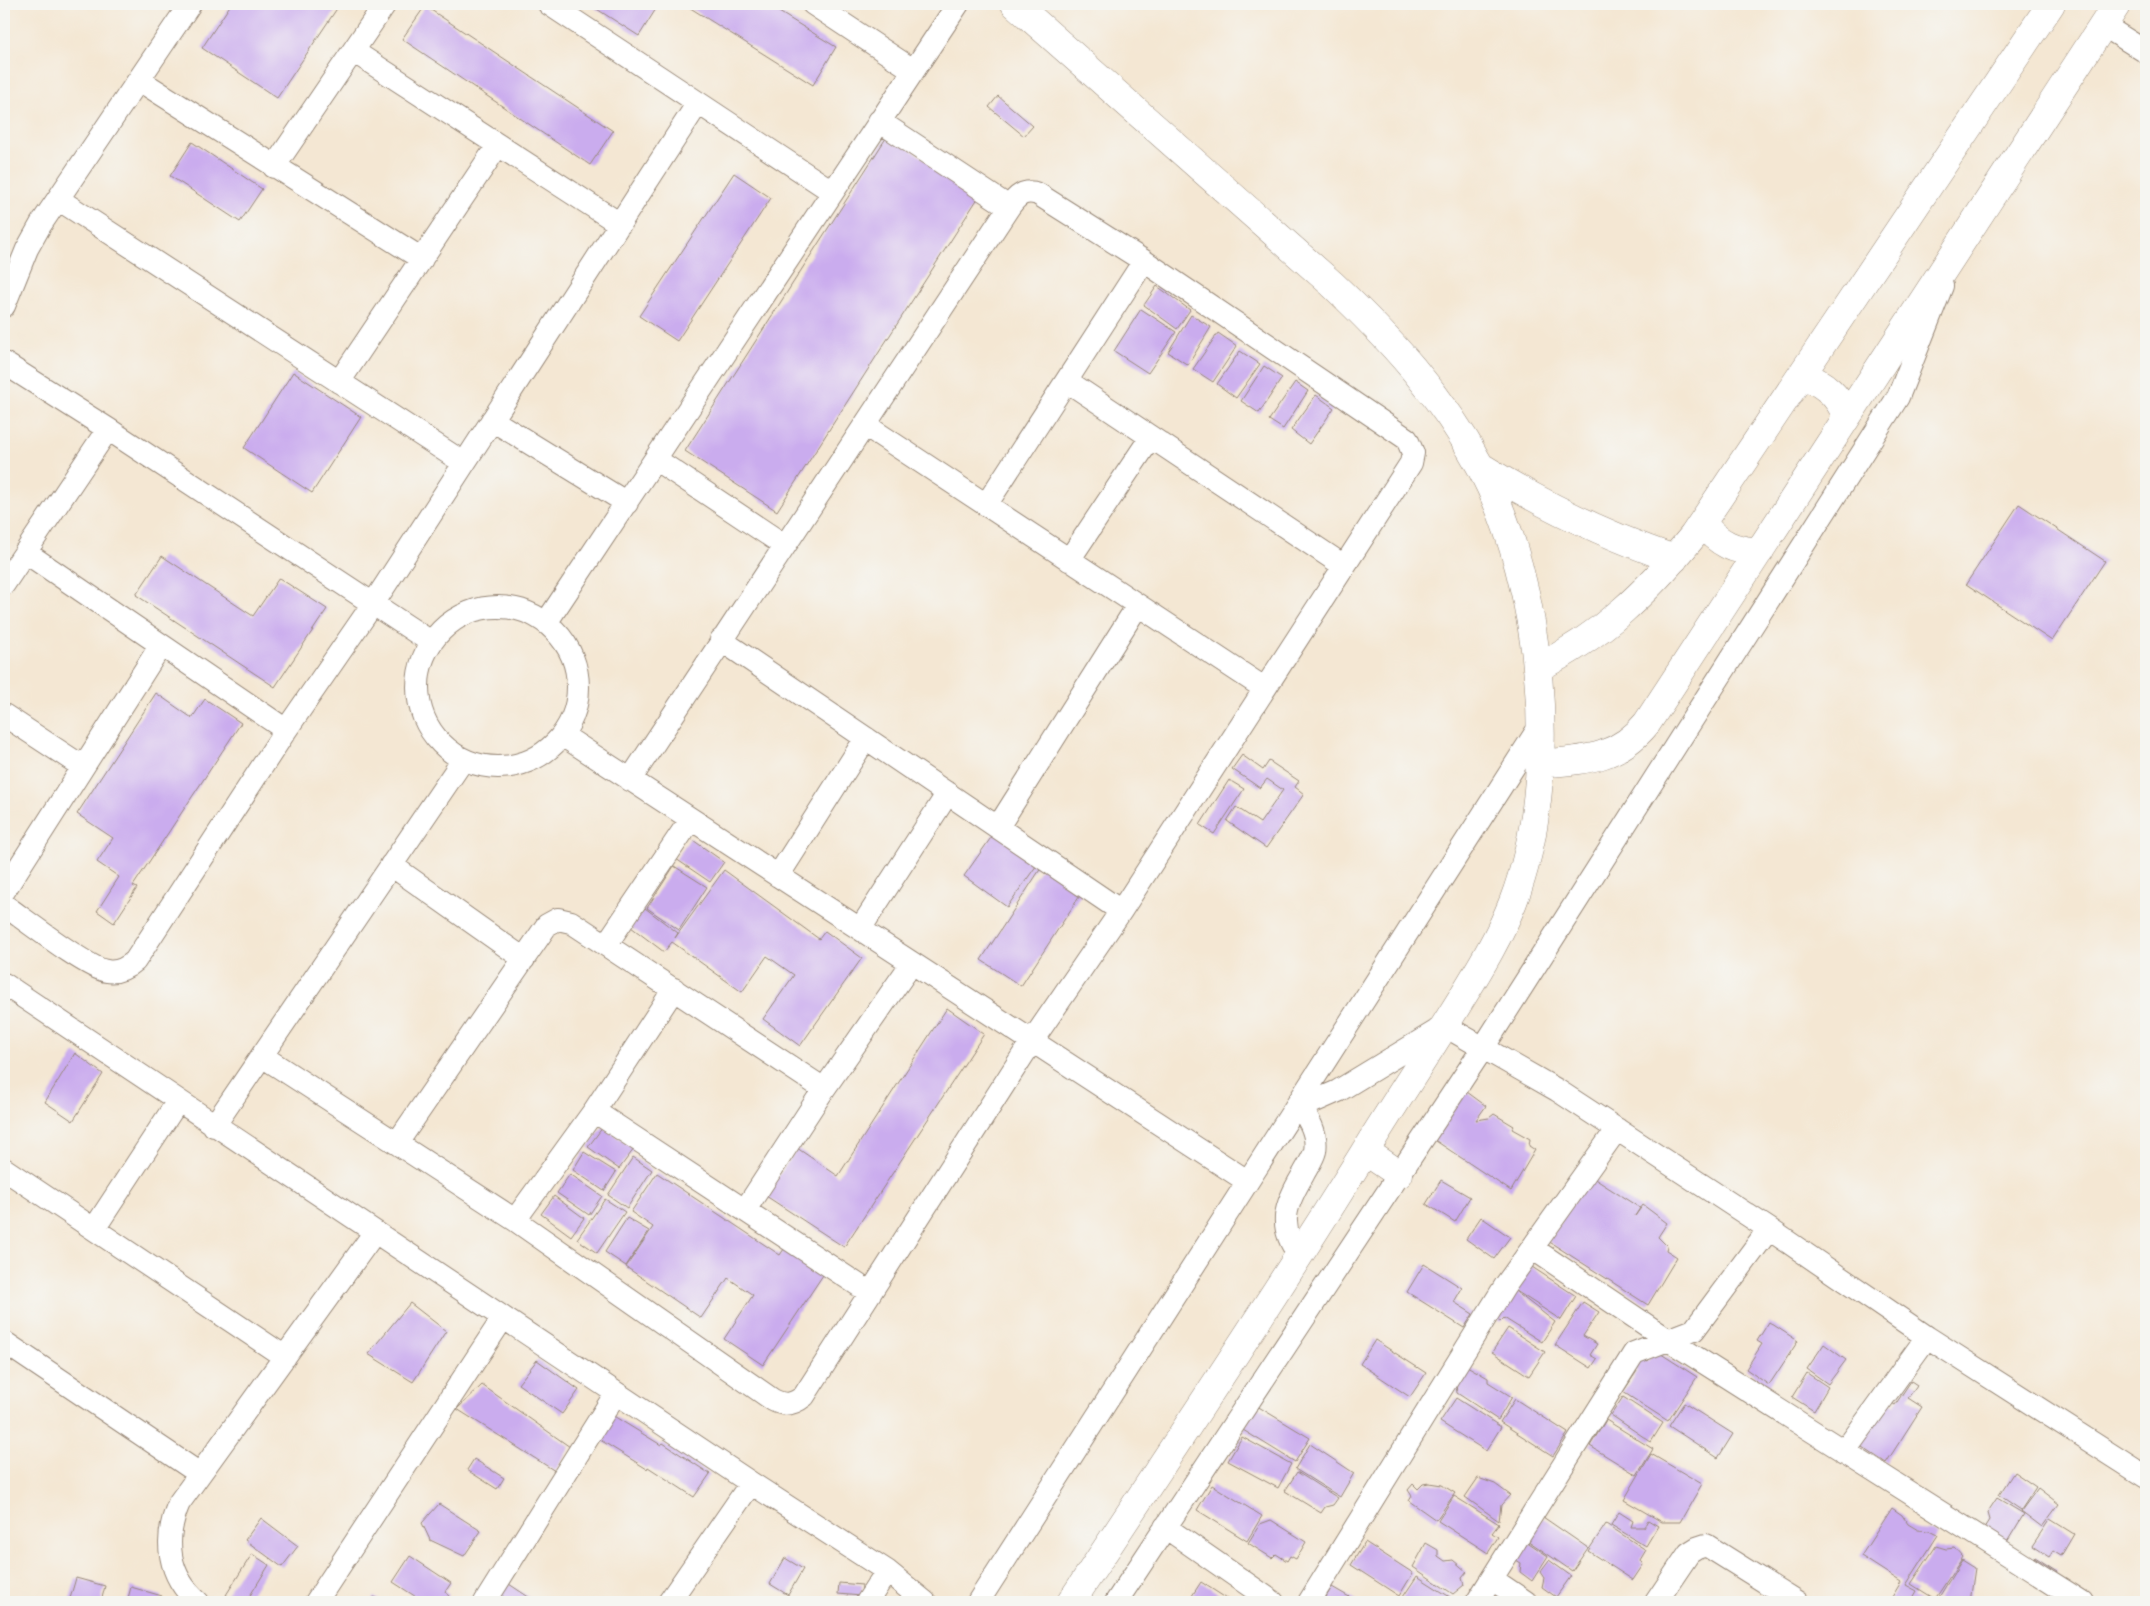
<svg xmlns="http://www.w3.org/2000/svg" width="2150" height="1606" font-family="'Gentium Book Plus',serif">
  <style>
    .building { fill: #caacee }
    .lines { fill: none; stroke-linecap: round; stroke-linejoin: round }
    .minor-casing { stroke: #988878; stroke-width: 24 }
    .secondary-casing { stroke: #988878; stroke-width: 29 }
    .minor { stroke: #fff; stroke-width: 22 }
    .secondary { stroke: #fff; stroke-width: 28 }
  </style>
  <rect width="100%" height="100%" fill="#f6f6f2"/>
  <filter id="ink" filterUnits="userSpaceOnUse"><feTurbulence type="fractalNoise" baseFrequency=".02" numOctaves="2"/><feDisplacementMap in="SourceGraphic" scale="10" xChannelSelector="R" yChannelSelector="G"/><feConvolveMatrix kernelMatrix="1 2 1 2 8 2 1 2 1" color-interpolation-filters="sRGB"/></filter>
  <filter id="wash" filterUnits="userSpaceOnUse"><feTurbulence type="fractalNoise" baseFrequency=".0096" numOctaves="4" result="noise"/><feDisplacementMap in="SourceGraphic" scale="20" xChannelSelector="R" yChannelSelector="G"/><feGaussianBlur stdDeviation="1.12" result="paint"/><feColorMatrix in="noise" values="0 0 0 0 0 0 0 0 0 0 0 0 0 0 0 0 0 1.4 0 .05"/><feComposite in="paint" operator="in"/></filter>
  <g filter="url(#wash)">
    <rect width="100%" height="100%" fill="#f4e7d3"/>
    <g id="blocks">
      <path class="building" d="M 231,4 L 340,4 L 277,98 L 202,48 Z
        M 594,4 L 659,4 L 639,36 L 592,6 Z
        M 684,4 L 766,4 L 836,47 L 813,85 Z
        M 425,6 L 613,131 L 590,165 L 402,39 Z
        M 998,96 L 1033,126 L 1024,136 L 989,107 Z
        M 888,135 L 980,195 L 777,511 L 685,451 Z
        M 192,142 L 262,189 L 240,222 L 170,176 Z
        M 734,173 L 771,198 L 677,341 L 639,316 Z
        M 1157,286 L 1190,310 L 1177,329 L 1144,305 Z
        M 1141,309 L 1176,332 L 1148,373 L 1114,351 Z
        M 1191,315 L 1211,327 L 1188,365 L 1168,352 Z
        M 1218,333 L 1237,346 L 1213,382 L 1193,369 Z
        M 1240,351 L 1260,364 L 1236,398 L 1217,384 Z
        M 1264,366 L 1282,378 L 1259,413 L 1241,401 Z
        M 293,372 L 361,417 L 312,493 L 244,448 Z
        M 1295,382 L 1308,391 L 1283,429 L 1269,420 Z
        M 1316,395 L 1334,408 L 1309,444 L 1291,430 Z
        M 2019,504 L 2105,561 L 2052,641 L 1966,584 Z
        M 162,556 L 253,616 L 279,578 L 327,609 L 275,687 L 136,595 Z
        M 156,693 L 192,718 L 205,699 L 241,723 L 133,886 L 137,888 L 114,923 L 97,911 L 119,877 L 97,862 L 113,838 L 77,814 Z
        M 1242,755 L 1263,770 L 1269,761 L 1299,781 L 1295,787 L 1304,794 L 1266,848 L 1227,821 L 1236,807 L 1260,823 L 1283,790 L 1267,779 L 1260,788 L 1232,769 Z
        M 1229,780 L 1244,789 L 1214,834 L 1200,825 Z
        M 995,832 L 1039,862 L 1007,907 L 964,876 Z
        M 690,838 L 724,862 L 710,882 L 676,859 Z
        M 1043,865 L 1083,891 L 1021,986 L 981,960 Z
        M 674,866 L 707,887 L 679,930 L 647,908 Z
        M 724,870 L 819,939 L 825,931 L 862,958 L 800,1046 L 763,1019 L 794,975 L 767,956 L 742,992 L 672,942 L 664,952 L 631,927 L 645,908 L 678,933 L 675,938 Z
        M 947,1008 L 984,1034 L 844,1247 L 766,1196 L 797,1148 L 838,1176 Z
        M 75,1053 L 103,1074 L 73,1121 L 45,1102 Z
        M 1463,1089 L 1486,1106 L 1476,1120 L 1489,1118 L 1494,1114 L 1514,1126 L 1512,1129 L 1530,1139 L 1529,1146 L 1535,1150 L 1511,1191 L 1430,1137 Z
        M 603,1127 L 634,1149 L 619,1169 L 588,1147 Z
        M 584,1152 L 616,1172 L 604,1191 L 573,1170 Z
        M 633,1157 L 652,1170 L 627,1208 L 608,1195 Z
        M 657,1173 L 780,1255 L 784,1249 L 823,1275 L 763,1365 L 724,1339 L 753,1295 L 728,1278 L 701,1318 L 626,1267 L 653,1227 L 631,1212 Z
        M 570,1174 L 602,1196 L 589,1215 L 557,1193 Z
        M 1590,1176 L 1640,1208 L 1635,1216 L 1643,1205 L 1667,1223 L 1658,1237 L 1667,1246 L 1666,1250 L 1677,1257 L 1648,1305 L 1548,1241 Z
        M 1441,1180 L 1470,1197 L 1455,1222 L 1426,1204 Z
        M 554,1196 L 584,1218 L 571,1236 L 541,1214 Z
        M 605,1199 L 625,1212 L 597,1253 L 577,1239 Z
        M 1481,1217 L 1510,1237 L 1494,1259 L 1466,1239 Z
        M 627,1218 L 649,1231 L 626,1266 L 605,1252 Z
        M 1424,1264 L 1462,1288 L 1454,1302 L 1473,1314 L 1464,1328 L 1407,1292 Z
        M 1529,1265 L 1576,1296 L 1561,1320 L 1513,1289 Z
        M 1511,1288 L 1555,1322 L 1542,1342 L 1504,1318 L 1500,1322 L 1489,1313 Z
        M 1583,1302 L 1599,1312 L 1583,1336 L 1597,1344 L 1590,1355 L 1597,1359 L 1591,1368 L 1555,1345 Z
        M 410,1303 L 446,1331 L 413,1382 L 368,1354 Z
        M 1769,1322 L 1798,1341 L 1769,1385 L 1746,1369 L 1762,1344 L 1757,1341 Z
        M 1508,1328 L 1545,1352 L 1529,1376 L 1492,1352 Z
        M 1375,1340 L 1426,1373 L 1410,1397 L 1360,1364 Z
        M 1824,1344 L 1846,1360 L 1828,1384 L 1807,1369 Z
        M 1655,1350 L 1697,1377 L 1668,1421 L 1623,1392 L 1637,1371 L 1632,1368 L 1640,1356 L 1648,1361 Z
        M 537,1360 L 579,1390 L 562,1414 L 518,1384 Z
        M 1467,1366 L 1488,1378 L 1488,1382 L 1512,1397 L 1498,1420 L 1457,1393 L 1456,1384 Z
        M 1807,1373 L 1828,1387 L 1814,1411 L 1792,1397 Z
        M 1911,1381 L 1917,1385 L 1908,1398 L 1922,1407 L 1886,1463 L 1856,1443 L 1884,1398 L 1895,1405 Z
        M 482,1385 L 570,1447 L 555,1471 L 457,1409 Z
        M 1623,1397 L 1663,1423 L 1651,1442 L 1611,1415 Z
        M 1456,1398 L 1501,1427 L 1486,1451 L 1440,1422 Z
        M 1515,1399 L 1568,1433 L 1553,1456 L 1500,1422 Z
        M 1684,1403 L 1733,1434 L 1718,1458 L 1669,1426 Z
        M 1257,1406 L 1310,1438 L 1295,1462 L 1243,1430 Z
        M 612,1415 L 661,1445 L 663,1443 L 710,1474 L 694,1497 L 648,1467 L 647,1469 L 597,1438 Z
        M 1606,1420 L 1653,1449 L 1637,1475 L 1590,1446 Z
        M 1242,1437 L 1291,1464 L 1278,1488 L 1228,1461 Z
        M 1310,1444 L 1354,1473 L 1340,1497 L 1295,1469 Z
        M 1651,1454 L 1702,1484 L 1680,1522 L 1662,1522 L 1624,1500 Z
        M 474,1459 L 504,1478 L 497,1489 L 467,1470 Z
        M 1297,1472 L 1338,1498 L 1333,1505 L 1325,1507 L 1321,1513 L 1285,1491 Z
        M 2014,1472 L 2036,1487 L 2021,1510 L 1999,1495 Z
        M 1478,1478 L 1495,1484 L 1510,1495 L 1501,1505 L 1499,1521 L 1465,1497 Z
        M 1429,1483 L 1442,1485 L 1455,1493 L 1436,1520 L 1409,1501 L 1412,1496 L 1408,1490 L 1413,1484 L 1418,1489 L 1423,1484 Z
        M 1212,1485 L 1262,1516 L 1247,1541 L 1197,1510 Z
        M 2038,1488 L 2059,1504 L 2042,1527 L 2021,1511 Z
        M 1454,1496 L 1499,1524 L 1492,1533 L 1498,1537 L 1488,1553 L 1438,1521 Z
        M 1997,1498 L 2024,1514 L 2007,1542 L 1982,1531 L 1989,1520 L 1987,1513 Z
        M 439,1504 L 481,1531 L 464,1556 L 430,1540 L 422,1523 Z
        M 1892,1508 L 1902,1515 L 1908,1524 L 1918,1530 L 1930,1531 L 1938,1535 L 1906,1585 L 1917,1591 L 1913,1598 L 1921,1602 L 1889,1602 L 1901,1582 L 1861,1556 Z
        M 1619,1512 L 1633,1521 L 1631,1527 L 1644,1527 L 1648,1520 L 1658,1526 L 1646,1546 L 1611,1525 Z
        M 1543,1517 L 1588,1548 L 1572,1571 L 1527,1540 Z
        M 261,1518 L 298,1546 L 282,1567 L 245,1540 Z
        M 2050,1519 L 2074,1534 L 2061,1556 L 2053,1551 L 2049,1557 L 2032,1546 Z
        M 1271,1520 L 1306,1542 L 1296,1559 L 1290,1556 L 1287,1561 L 1276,1554 L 1272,1558 L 1248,1543 L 1260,1524 Z
        M 1606,1524 L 1646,1550 L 1640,1560 L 1643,1565 L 1633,1580 L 1588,1551 Z
        M 1523,1539 L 1548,1556 L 1532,1581 L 1520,1572 L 1521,1563 L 1511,1557 Z
        M 1365,1542 L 1413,1573 L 1399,1596 L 1351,1565 Z
        M 1426,1543 L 1438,1550 L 1438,1556 L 1445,1561 L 1453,1560 L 1467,1572 L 1462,1578 L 1464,1585 L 1453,1594 L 1413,1567 Z
        M 1936,1546 L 1946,1549 L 1955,1548 L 1963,1557 L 1935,1599 L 1911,1584 Z
        M 252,1554 L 269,1565 L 246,1602 L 238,1602 L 226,1595 Z
        M 410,1556 L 451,1583 L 445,1592 L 449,1595 L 444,1602 L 424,1602 L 393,1582 Z
        M 2035,1557 L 2057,1571 L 2052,1579 L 2030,1564 Z
        M 785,1558 L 803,1569 L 788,1595 L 770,1584 Z
        M 1549,1560 L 1571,1576 L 1556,1597 L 1542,1587 L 1544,1578 L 1540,1572 Z
        M 1962,1560 L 1975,1568 L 1970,1602 L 1936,1602 Z
        M 1417,1576 L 1453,1599 L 1451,1602 L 1404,1602 L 1401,1600 Z
        M 76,1578 L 105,1586 L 101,1602 L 69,1602 Z
        M 503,1580 L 536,1602 L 491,1602 Z
        M 1201,1582 L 1232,1602 L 1188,1602 Z
        M 839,1583 L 862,1585 L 861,1596 L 838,1594 Z
        M 131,1587 L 162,1596 L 161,1602 L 127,1602 Z
        M 1332,1587 L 1358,1602 L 1323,1602 Z
        M 374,1597 L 382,1602 L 371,1602 Z"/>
    </g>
  </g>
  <g filter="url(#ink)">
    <use href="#blocks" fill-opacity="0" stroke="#988878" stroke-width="1"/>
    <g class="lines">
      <g class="minor-casing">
        <path id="minor" d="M 549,4 L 833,192
          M 813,4 L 913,70
          M 2103,25 L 2146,52
          M 353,51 L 620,224
          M 139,80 L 422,259
          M 879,121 L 1009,207
          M 274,167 L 385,4
          M 58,199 L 464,463
          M 4,306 L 27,249 L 41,224 L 190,4
          M 4,363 L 108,429 L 431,642
          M 1067,381 L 1344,566
          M 339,382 L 498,145
          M 492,420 L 627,503
          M 865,425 L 1264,688
          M 655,459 L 784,545
          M 986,505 L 1144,261
          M 25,552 L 286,730
          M 1069,560 L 1151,437
          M 4,584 L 108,429
          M418 687a80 80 0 1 1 160 0a80 80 0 1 1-160 0Z
          M 546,623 L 958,4
          M 721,640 L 1121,911
          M 4,715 L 83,767
          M 562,735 L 1247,1181
          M 998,827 L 1138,605
          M 391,865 L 524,959
          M 778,876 L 866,738
          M 4,891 L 161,645
          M 4,905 C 23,918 88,969 107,971 C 118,973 127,968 135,961 L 286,730 L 373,604 L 698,103
          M 860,929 L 948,793
          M 606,945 L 691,819
          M 4,984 L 751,1483 L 887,1571 L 925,1602
          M 262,1056 L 515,1220 L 773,1400 C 784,1406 793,1405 804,1396 L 1032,1041 L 1121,911 L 1411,463 L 1413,453 L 1407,439 L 1144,261 L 1038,194 C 1024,189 1017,196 1009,207 L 630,780
          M 594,1111 L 869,1292
          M 214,1126 L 463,760
          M 397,1143 L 547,925 L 558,919 L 571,922 L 824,1089
          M 4,1169 L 285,1357
          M 745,1210 L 824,1089 L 912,963
          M 515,1220 L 594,1111 L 674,989
          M 94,1229 L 178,1101
          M 1532,1248 L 1670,1341 L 2082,1602
          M 1300,1256 C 1277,1226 1285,1205 1303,1175 C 1307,1167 1313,1159 1315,1151 C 1318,1134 1308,1117 1298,1105 L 1313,1102 L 1338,1091 L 1445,1026 L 1557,1090 L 1769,1229 L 1927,1337 L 2146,1477
          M 4,1342 L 200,1474
          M 1844,1452 L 1927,1337
          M 1165,1527 L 1273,1602
          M 1492,1579 L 1526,1602
          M 198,1602 C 168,1576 163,1540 179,1503 L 375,1232
          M 316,1602 L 503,1318
          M 485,1602 L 616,1393
          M 669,1602 L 751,1483
          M 867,1602 L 887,1571
          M 978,1602 L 1540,726
          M 1116,1602 L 1483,1048 L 1898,397 L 1942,286
          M 1309,1602 L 1505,1286 L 1617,1129
          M 1477,1602 L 1634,1353 L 1694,1330 L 1769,1229
          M 1656,1602 L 1689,1553 L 1697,1548 L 1706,1545 L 1797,1602"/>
      </g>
      <g class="secondary-casing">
        <path id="secondary" d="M 1015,4 L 1332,284 C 1389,338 1442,395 1480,466 C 1543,585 1562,775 1513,902 C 1500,935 1482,965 1463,996 C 1430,1050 1395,1102 1362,1156 C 1268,1307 1169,1454 1071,1602
          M 1802,375 C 1824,383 1838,395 1847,417
          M 1480,466 C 1542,505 1605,535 1674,559
          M 1702,523 C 1718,543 1735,552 1760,551
          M 1537,668 C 1602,636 1648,591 1693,536 L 2051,4
          M 1539,764 C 1583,760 1617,760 1647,723 L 2117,4
          M 1365,1151 L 1399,1174"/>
      </g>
      <use href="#minor" class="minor"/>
      <use href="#secondary" class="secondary"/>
    </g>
  </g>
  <rect width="2150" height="1606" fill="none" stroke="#f6f6f2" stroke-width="20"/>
</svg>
